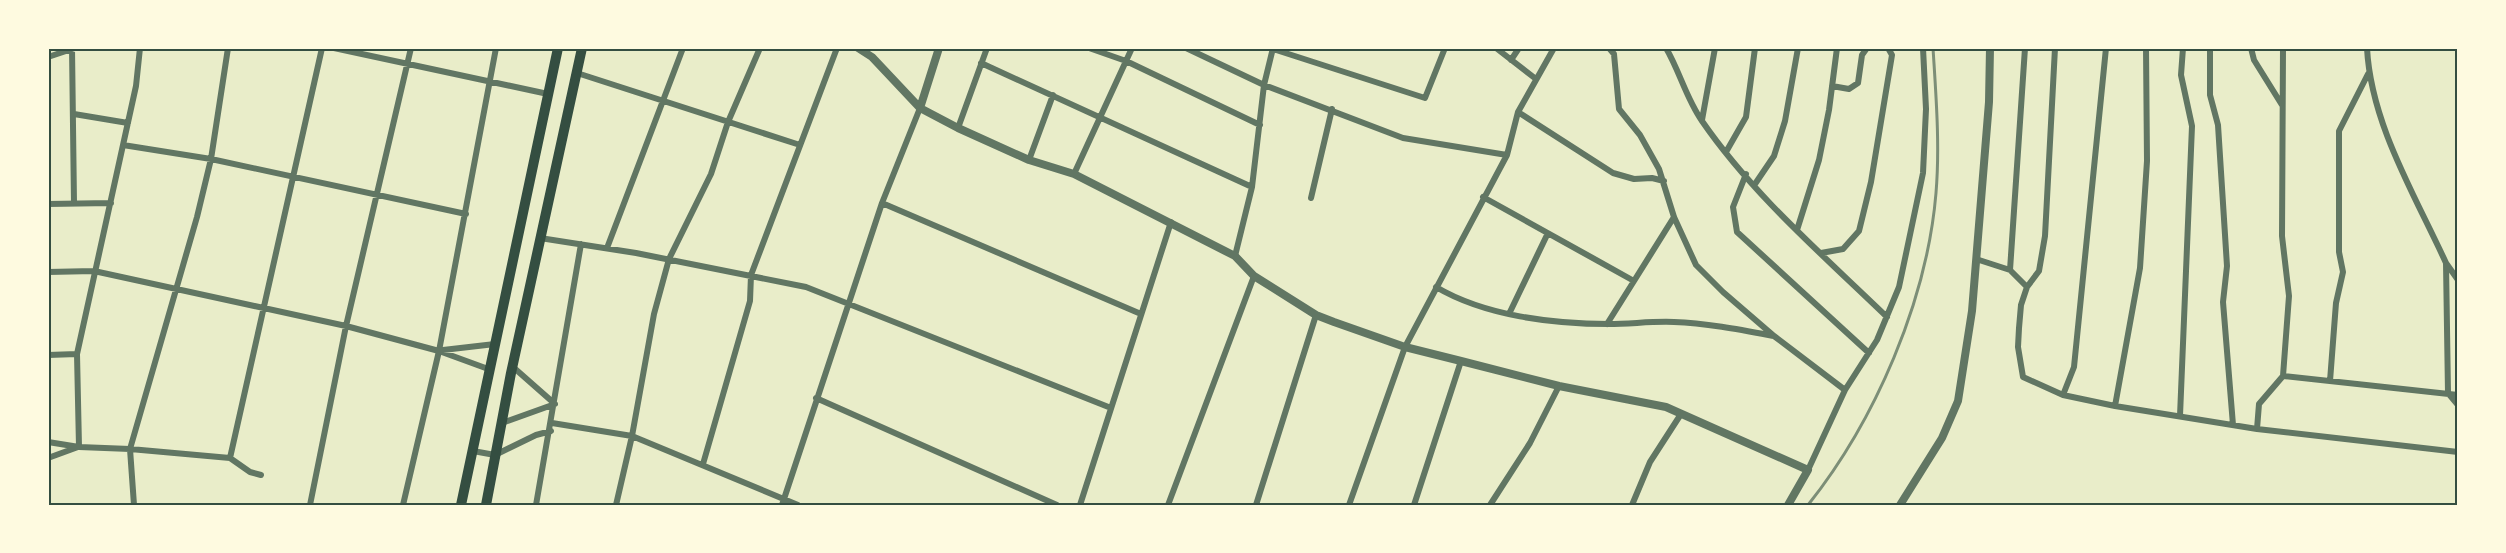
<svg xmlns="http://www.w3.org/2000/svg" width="2506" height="553" font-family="'Asap Condensed',sans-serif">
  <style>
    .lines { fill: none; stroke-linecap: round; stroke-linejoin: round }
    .minor { stroke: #617663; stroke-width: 6 }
    .tertiary { stroke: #617663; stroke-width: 8 }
    .trunk { stroke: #344e41; stroke-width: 10 }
    .rail { stroke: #7c8e77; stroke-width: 3 }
    .neatline { fill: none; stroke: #344e41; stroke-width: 2 }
  </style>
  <rect width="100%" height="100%" fill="#e9edc9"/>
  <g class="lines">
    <path class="minor" d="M 72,48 L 74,203
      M 334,48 L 548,94
      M 1089,48 L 1126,61 L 1260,125
      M 1186,48 L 1264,85 L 1403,138 L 1507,155
      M 1496,48 L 1536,79
      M 1609,48 L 1614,54 L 1619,109 L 1640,135 L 1659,169 L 1674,217 L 1696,265 L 1723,292 L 1774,336 L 1845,390
      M 1666,48 C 1680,72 1686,98 1702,121 C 1753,195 1823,255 1887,317
      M 2055,48 L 2045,236 L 2039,271 L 2027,287 L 2021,305 L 2019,328 L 2018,347 L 2023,377 L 2063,395 L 2115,406 L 2257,429 L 2458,452
      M 2210,48 L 2210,95 L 2218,125 L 2227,266 L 2223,302 L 2233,425
      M 2251,48 L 2254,60 L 2282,105
      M 2367,48 C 2371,124 2415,195 2446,263 L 2458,280
      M 1273,49 L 1425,98 L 1445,48
      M 48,57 L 75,48
      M 1511,60 L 1519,48
      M 981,63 L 1252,187
      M 577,73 L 800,145
      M 1832,86 L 1849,89 L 1858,83 L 1862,55 L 1867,48
      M 1518,112 L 1613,173 L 1634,179 L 1652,178 L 1664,181
      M 74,114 L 128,123
      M 1702,120 L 1715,48
      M 958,128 L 987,48
      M 123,145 L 211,159 L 466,214
      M 1726,152 L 1746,117 L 1755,48
      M 1029,160 L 1053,95
      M 1074,174 L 1132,48
      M 1746,174 L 1733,207 L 1737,232 L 1869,353
      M 1755,184 L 1774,156 L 1785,121 L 1798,48
      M 1483,197 L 1634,281 L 1674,217
      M 1311,198 L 1332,109
      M 882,203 L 1141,314
      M 48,204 L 111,203
      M 1797,230 L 1819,160 L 1829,110 L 1837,48
      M 540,238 L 636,253 L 806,287 L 1111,408
      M 607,248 L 683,48
      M 1821,253 L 1843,249 L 1859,231 L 1871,182 L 1892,55 L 1888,48
      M 1235,256 L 1252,187 L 1264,85 L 1273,48
      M 1976,259 L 2010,270 L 2027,287
      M 2446,263 L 2448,393 L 2458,405
      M 2010,270 L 2025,48
      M 48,272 L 94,271 L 346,326 L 439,351 L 491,370
      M 1436,287 C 1485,316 1553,324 1609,324 C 1631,324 1652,321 1674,322 C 1706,323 1742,330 1774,336
      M 1509,314 L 1547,235
      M 1607,324 L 1634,281
      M 443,350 L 495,344
      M 48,355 L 77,354
      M 2283,376 L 2458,395
      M 2330,381 L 2336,303 L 2343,272 L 2339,252 L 2339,131 L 2368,74
      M 2063,395 L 2074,367 L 2106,48
      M 816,398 L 1057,505
      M 2115,406 L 2140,268 L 2147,161 L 2146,48
      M 2180,416 L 2192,126 L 2181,75 L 2183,48
      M 502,423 L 555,404 L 513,367
      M 552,423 L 632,436 L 798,505
      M 2257,429 L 2259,404 L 2283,376 L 2289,296 L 2282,236 L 2283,48
      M 48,442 L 79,447 L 130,449 L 230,458 L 250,472 L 261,475
      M 79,447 L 77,354 L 136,86 L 140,48
      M 473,451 L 495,455 L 536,435 L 551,431
      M 48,458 L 78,447
      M 230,458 L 322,48
      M 703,464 L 750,301 L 751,275 L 837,48
      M 1808,470 L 1845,390 L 1877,340 L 1899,287 L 1923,173 L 1926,109 L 1923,48
      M 134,505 L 130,449 L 197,217 L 211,159 L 228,48
      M 310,505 L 346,326 L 411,48
      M 403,505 L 439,351 L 496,48
      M 536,505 L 581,244
      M 616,505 L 632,436 L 654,314 L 669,259 L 711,174 L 728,122 L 760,48
      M 782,505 L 882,203 L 920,108
      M 1080,505 L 1171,222
      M 1168,505 L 1254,276
      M 1256,505 L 1316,315
      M 1349,505 L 1405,347 L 1507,155 L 1518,112 L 1554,48
      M 1414,505 L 1461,361
      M 1490,505 L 1530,443 L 1559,386
      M 1632,505 L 1650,462 L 1681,414"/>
    <path class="tertiary" d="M 858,48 L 872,57 L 920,108 L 958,128 L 1029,160 L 1074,174 L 1235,256 L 1254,276 L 1316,315 L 1334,322 L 1405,347 L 1461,361 L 1559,386 L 1666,407 L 1808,470 L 1788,505
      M 920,108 L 939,48
      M 1900,505 L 1942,438 L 1958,401 L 1972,311 L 1989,102 L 1990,48"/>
    <path class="trunk" d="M 461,505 L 558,48
      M 486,505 L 511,373 L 582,48"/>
    <path class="rail" d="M 1808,505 C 1875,421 1927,301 1936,193 C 1940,145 1936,96 1933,48"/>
  </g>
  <rect width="2506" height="553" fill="none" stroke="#fefae0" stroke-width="99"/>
  <rect x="50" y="50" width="2406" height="454" class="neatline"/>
</svg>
